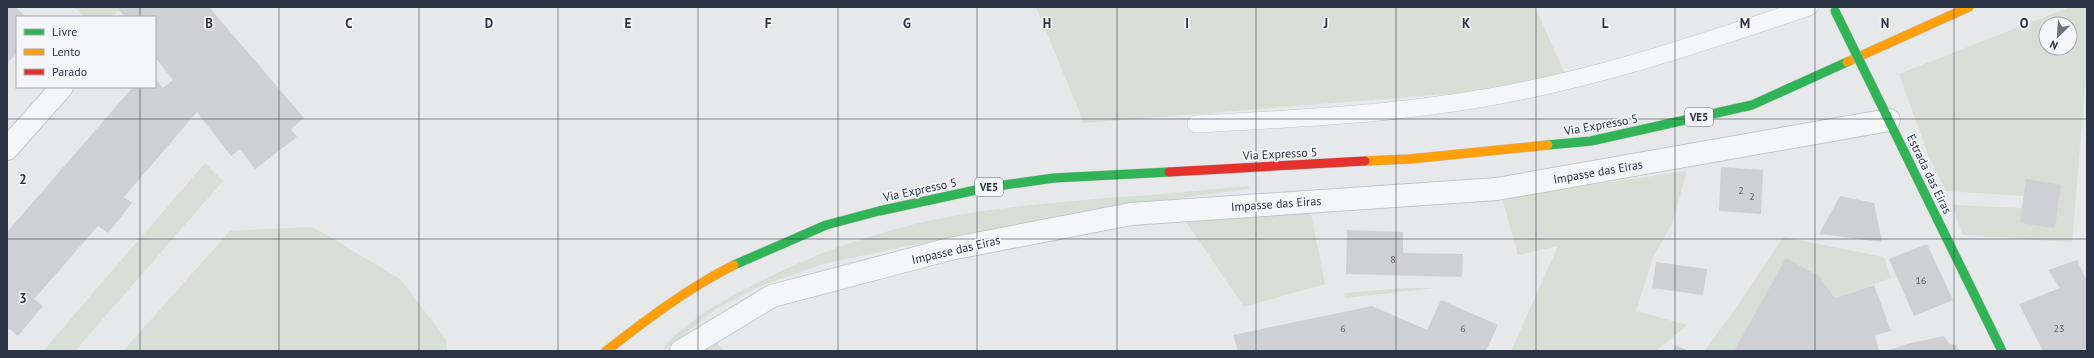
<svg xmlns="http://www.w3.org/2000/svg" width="2094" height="358" font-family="'PT Sans',sans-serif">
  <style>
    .green { fill: #d6ded6; fill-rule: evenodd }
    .building { fill: #ced0d3 }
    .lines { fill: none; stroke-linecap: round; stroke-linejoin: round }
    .lane-casing { stroke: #c4c6c8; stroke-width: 18 }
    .street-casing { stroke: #c4c6c8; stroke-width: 24 }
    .fast-casing { stroke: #c4c6c8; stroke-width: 10 }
    .slow-casing { stroke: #c4c6c8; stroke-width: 10 }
    .jam-casing { stroke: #c4c6c8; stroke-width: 10 }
    .lane { stroke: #f5f6f7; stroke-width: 17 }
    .street { stroke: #f5f6f7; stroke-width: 22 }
    .fast { stroke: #30b455; stroke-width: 9 }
    .slow { stroke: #ff9f0a; stroke-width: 9 }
    .jam { stroke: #e5322d; stroke-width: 9 }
    .fast-bridge-casing { stroke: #c4c6c8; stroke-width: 10; stroke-linecap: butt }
    .fast-bridge { stroke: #30b455; stroke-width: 9 }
    .grid { fill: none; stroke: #2b3445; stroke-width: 1; stroke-opacity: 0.55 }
    .labels { text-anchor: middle; stroke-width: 3.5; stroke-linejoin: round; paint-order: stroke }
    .number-label { font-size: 10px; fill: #545c69 }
    .shield { fill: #f4f6f9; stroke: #676e7b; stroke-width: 1 }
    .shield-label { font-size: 11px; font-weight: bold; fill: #2b3445 }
    .street-label { font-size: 12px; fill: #2b3445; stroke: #f4f6f9 }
    .grid-label { font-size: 13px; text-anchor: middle; font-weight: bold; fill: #2b3445; stroke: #f4f6f9; stroke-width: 3.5; stroke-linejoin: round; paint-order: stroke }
  </style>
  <rect width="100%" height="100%" fill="#e6e8ea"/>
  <path class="green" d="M 74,7 L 116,7 L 119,10 L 111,17 L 85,17 Z
    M 1036,7 L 1535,7 L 1565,74 L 1471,92 L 1084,123 Z
    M 2070,7 L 2087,7 L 2087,63 L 2072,242 L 1963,235 L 1952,205 L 2022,208 L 2024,196 L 1946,191 L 1928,154 L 1899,74 ZM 2046,24 L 2070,24 L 2070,48 L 2046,48 Z
    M 205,163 L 223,181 L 75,351 L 43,351 Z
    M 1687,171 L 1672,224 L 1653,257 L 1636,311 L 1687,325 L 1656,351 L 1511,351 L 1558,246 L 1518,255 L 1502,198 Z
    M 1248,186 L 1250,188 L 1248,189 L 1127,205 L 903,247 L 823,264 L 763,285 L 716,309 L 663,351 C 670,333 718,303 736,294 C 786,267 837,245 892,230 C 962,210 1036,204 1108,198 C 1155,195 1202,190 1248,186 Z
    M 1310,209 L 1325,284 L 1244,307 L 1185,220 Z
    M 313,227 L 400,279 L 446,339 L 447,351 L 123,351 L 230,231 Z
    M 1783,237 L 1884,257 L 1891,278 L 1835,298 L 1819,276 L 1786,259 L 1734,351 L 1705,350 L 1733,312 Z
    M 1407,288 L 1436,288 L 1345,298 L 1344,293 Z
    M 715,340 L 724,351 L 700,351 Z"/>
  <path class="building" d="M 7,7 L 16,7 L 26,17 L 17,17 L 17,53 L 7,63 Z
    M 116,7 L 209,7 L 304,118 L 291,129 L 297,137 L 255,169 L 240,149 L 231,156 L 197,112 L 124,197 L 132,203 L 108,233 L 98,226 L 34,299 L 43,306 L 18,336 L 9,329 L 7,331 L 7,232 L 133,87 L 155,87 L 155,78 L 163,88 L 173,80 L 155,57 L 155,17 L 125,17 Z
    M 1721,167 L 1763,170 L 1761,214 L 1719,211 Z
    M 2026,179 L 2061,185 L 2055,228 L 2020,223 Z
    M 1840,196 L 1874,203 L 1882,242 L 1819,234 Z
    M 1347,230 L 1403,232 L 1403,253 L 1463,254 L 1462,277 L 1346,274 Z
    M 1927,244 L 1953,300 L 1914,316 L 1889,259 Z
    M 1786,258 L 1819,276 L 1835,298 L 1874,285 L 1891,331 L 1875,335 L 1879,351 L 1734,351 Z
    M 2077,260 L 2087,281 L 2087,351 L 2043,351 L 2019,304 L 2060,288 L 2048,270 Z
    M 1656,262 L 1707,269 L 1703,295 L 1652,288 Z
    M 1441,300 L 1498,325 L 1486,351 L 1238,351 L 1233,335 L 1372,306 L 1427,330 Z
    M 1944,336 L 1949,344 L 1956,345 L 1960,351 L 1886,351 L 1907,344 Z
    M 1675,345 L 1689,351 L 1673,351 Z"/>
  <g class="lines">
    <g class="lane-casing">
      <path id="lane" d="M 1196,124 C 1288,119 1381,115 1472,100 C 1588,82 1698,44 1809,7"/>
    </g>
    <g class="street-casing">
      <path id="street" d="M 7,149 L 62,87
        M 681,351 L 772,296 L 950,249 L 1131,214 L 1497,189 L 1889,120"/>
    </g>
    <g class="fast-casing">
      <path id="fast" d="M 1872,86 L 2002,351
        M 1548,145 L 1591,141 L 1752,105 L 1847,62
        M 734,265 L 826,225 L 879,211 L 990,187 L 1054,178 L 1169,172"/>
    </g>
    <g class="slow-casing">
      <path id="slow" d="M 1847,62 L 1969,7
        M 1365,161 L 1410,159 L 1548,145
        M 606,351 C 646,320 688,288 734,265"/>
    </g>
    <g class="jam-casing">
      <path id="jam" d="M 1169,172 L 1365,161"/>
    </g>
    <use href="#lane" class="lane"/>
    <use href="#street" class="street"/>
    <use href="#fast" class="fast"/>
    <use href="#slow" class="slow"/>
    <use href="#jam" class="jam"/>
    <g class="fast-bridge-casing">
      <path id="fast-bridge" d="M 1835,11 L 1872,86"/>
    </g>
    <use href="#fast-bridge" class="fast-bridge"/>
  </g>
  <path class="grid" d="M 140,7 L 140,17M 279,7 L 279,351M 419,7 L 419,351M 558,7 L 558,351M 698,7 L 698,351M 838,7 L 838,351M 977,7 L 977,351M 1117,7 L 1117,351M 1256,7 L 1256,351M 1396,7 L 1396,351M 1536,7 L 1536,351M 1675,7 L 1675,351M 1815,7 L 1815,351M 1954,7 L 1954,351M 140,87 L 140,351M 7,119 L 2087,119M 7,239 L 2087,239"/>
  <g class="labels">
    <g class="number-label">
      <text x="1741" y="194">2</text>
      <text x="1752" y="200">2</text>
      <text x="1393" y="263">8</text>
      <text x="1921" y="284">16</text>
      <text x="1343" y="332">6</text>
      <text x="1463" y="332">6</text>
      <text x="2059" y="332">23</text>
    </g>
    <g class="shield">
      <rect x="1685" y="108" width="28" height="18" rx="3"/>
      <rect x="975" y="178" width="28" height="18" rx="3"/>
    </g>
    <g class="shield-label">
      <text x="1699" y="121">VE5</text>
      <text x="989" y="191">VE5</text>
    </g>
    <g class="street-label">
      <text transform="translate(1601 125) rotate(-10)" y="4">Via Expresso 5</text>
      <text transform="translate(1280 154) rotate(-3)" y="4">Via Expresso 5</text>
      <text transform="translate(1598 172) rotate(-10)" y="4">Impasse das Eiras</text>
      <text transform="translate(1929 174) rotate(64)" y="4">Estrada das Eiras</text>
      <text transform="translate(920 190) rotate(-12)" y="4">Via Expresso 5</text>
      <text transform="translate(1276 204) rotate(-4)" y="4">Impasse das Eiras</text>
      <text transform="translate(956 250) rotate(-13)" y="4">Impasse das Eiras</text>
    </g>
  </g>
  <g class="grid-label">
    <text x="209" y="28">B</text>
    <text x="349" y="28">C</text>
    <text x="489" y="28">D</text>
    <text x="628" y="28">E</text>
    <text x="768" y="28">F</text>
    <text x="907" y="28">G</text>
    <text x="1047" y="28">H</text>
    <text x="1187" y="28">I</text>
    <text x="1326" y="28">J</text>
    <text x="1466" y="28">K</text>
    <text x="1605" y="28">L</text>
    <text x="1745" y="28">M</text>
    <text x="1885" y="28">N</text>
    <text x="2024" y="28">O</text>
    <text x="23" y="184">2</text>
    <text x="23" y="303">3</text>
  </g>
  <rect width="2094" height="358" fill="none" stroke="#2b3445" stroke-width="16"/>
  <rect x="16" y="16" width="140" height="72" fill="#f4f6f9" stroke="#a4a8b1"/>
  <rect x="24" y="29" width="20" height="6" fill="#30b455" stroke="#a4a8b1"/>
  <text x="52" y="36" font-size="12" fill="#2b3445">Livre</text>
  <rect x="24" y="49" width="20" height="6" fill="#ff9f0a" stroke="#a4a8b1"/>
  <text x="52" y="56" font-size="12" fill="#2b3445">Lento</text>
  <rect x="24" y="69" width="20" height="6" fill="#e5322d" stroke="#a4a8b1"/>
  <text x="52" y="76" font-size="12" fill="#2b3445">Parado</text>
  <g transform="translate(2058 36) rotate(205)"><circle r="19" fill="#f4f6f9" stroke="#a4a8b1"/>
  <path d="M0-3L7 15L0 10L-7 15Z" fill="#6c737f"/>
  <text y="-6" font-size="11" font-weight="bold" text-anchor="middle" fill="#2b3445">N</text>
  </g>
</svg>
